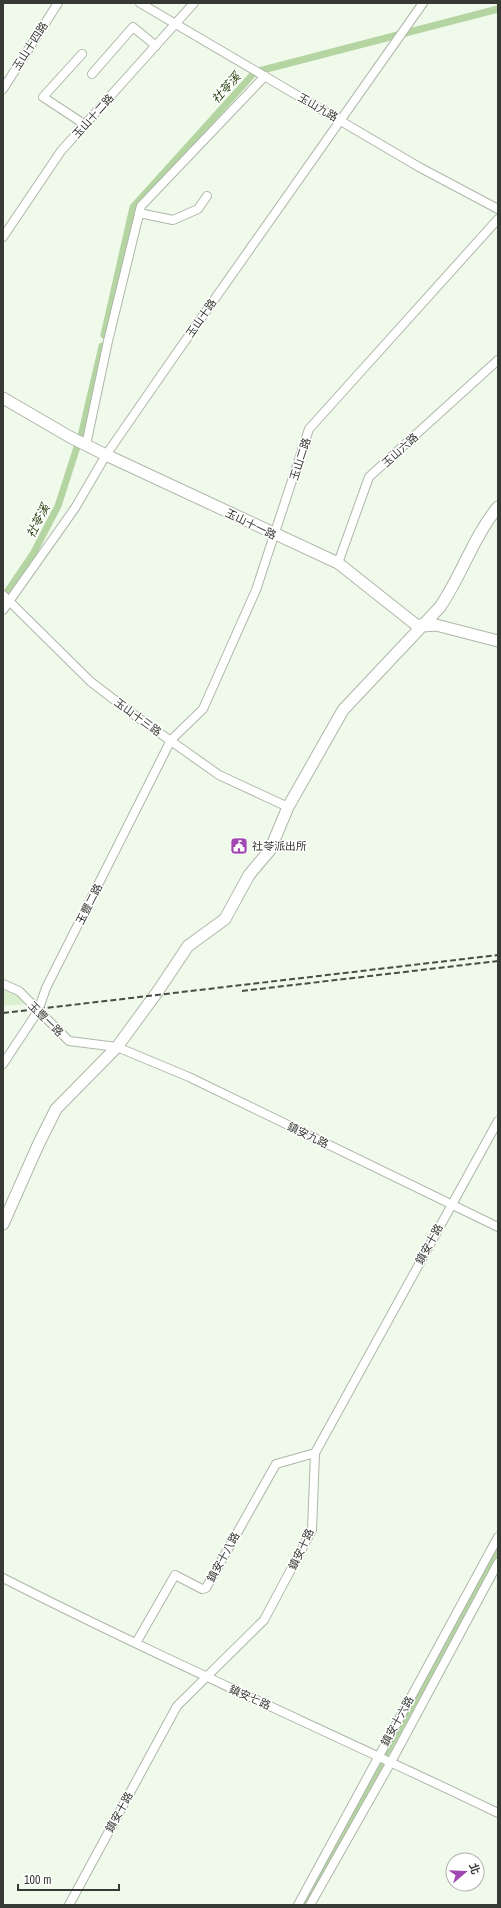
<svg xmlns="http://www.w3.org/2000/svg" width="501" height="1908" font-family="'Archivo Narrow','Noto Sans TC',sans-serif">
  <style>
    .green { fill: #daf0ce }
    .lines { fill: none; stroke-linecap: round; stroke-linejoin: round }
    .canal { stroke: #b4d5a1; stroke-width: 7 }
    .street-casing { stroke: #aeb7a9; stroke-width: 10 }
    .secondary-casing { stroke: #aeb7a9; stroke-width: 13 }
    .street { stroke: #fff; stroke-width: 8 }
    .secondary { stroke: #fff; stroke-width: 11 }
    .rail { stroke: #494d47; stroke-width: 2; stroke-dasharray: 6 3; stroke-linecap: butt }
    .labels { text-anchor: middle; stroke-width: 3; stroke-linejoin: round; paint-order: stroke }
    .street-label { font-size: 11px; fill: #363934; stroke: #fff }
    .poi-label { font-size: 11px; fill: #363934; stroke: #fff; text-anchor: start }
    .water-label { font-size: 12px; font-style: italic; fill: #26430d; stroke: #fff }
  </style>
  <rect width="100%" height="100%" fill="#f0faeb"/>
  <path class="green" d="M 3,989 L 17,995 L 26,1004 L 3,1006 Z"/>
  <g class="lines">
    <path class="canal" d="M 104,335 L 133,207 L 255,72 L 498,9
      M 81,436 L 102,346
      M 3,598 L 33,554 L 58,506 L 77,447
      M 386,1753 L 498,1549
      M 303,1905 L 381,1763"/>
    <g class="street-casing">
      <path id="street" d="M 140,3 L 419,167 L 498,209
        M 82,54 L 43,97 L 84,124
        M 92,74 L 133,27 L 156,46
        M 3,89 L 58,3
        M 139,213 L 173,220 L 198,209 L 207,196
        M 3,237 L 61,151 L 194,3
        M 86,445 L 108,341 L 141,206 L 265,76
        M 338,563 L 369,477 L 498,360
        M 3,595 L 91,682 L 137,717 L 219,775 L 288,807
        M 3,610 L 75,508 L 106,455 L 171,361 L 423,3
        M 3,984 L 19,991 L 69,1041 L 117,1047 L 189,1077 L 498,1227
        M 3,1064 L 38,1011 L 46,988 L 171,740 L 203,709 L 256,590 L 309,429 L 498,219
        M 3,1578 C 166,1661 334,1734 498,1813
        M 136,1643 L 175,1575 L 202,1589 L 206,1588 L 276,1464 L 315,1453
        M 69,1905 L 177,1706 L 264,1620 L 312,1530 L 315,1453 L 498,1121
        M 298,1905 L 498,1537
        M 310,1905 L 391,1762 L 498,1563"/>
    </g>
    <g class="secondary-casing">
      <path id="secondary" d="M 3,398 L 70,437 L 106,455 L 338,563 L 415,624 L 423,626 L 436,625 L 498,641
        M 3,1224 L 39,1143 L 56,1109 L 117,1047 L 158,991 L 188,946 L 225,919 L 249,875 L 270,850 L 288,807 L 343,710 L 440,607 C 462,575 473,537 498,507"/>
    </g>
    <use href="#street" class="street"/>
    <use href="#secondary" class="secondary"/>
    <path class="rail" d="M 242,991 L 498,961
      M 3,1013 L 498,955"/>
  </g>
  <defs>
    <g id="civic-square" transform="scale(0.9)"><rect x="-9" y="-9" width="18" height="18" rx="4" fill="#a147b2" stroke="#fff"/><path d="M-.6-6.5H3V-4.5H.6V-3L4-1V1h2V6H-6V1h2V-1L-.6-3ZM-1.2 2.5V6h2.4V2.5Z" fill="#fff"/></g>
  </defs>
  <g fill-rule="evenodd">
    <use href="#civic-square" x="239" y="846"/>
  </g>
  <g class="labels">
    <g class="street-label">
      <text transform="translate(30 46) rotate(-57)" y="4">玉山十四路</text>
      <text transform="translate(318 107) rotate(30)" y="4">玉山九路</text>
      <text transform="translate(93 116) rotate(-48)" y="4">玉山十二路</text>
      <text transform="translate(201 318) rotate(-55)" y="4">玉山十路</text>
      <text transform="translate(400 450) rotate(-42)" y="4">玉山六路</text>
      <text transform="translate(300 459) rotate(-72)" y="4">玉山二路</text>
      <text transform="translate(251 524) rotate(26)" y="4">玉山十一路</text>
      <text transform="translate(138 717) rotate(36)" y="4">玉山十三路</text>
      <text transform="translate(89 904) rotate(-63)" y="4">玉豐二路</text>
      <text transform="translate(46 1019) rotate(45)" y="4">玉豐一路</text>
      <text transform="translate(308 1135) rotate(26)" y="4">鎮安九路</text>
      <text transform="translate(429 1244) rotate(-61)" y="4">鎮安十路</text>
      <text transform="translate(301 1549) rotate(-65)" y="4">鎮安十路</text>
      <text transform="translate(223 1557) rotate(-61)" y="4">鎮安十八路</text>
      <text transform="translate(250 1697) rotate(24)" y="4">鎮安七路</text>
      <text transform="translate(397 1721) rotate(-61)" y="4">鎮安十六路</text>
      <text transform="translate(119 1812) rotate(-61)" y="4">鎮安十路</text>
    </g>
    <g class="poi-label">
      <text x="252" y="850">社苓派出所</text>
    </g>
    <g class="water-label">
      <text transform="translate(226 88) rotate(-48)" y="4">社苓溪</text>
      <text transform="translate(38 521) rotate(-63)" y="4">社苓溪</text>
    </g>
  </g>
  <rect width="501" height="1908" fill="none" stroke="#363934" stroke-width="8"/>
  <g transform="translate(465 1872) rotate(71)"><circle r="19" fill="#ffffff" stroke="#afb0ae"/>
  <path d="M0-3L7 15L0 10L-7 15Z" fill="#a147b2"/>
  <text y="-6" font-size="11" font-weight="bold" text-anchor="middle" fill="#363934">北</text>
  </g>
  <path d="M18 1884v6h101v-6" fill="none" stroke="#363934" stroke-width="2"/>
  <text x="24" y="1884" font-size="12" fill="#363934" stroke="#ffffff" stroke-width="3" paint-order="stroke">100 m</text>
</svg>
